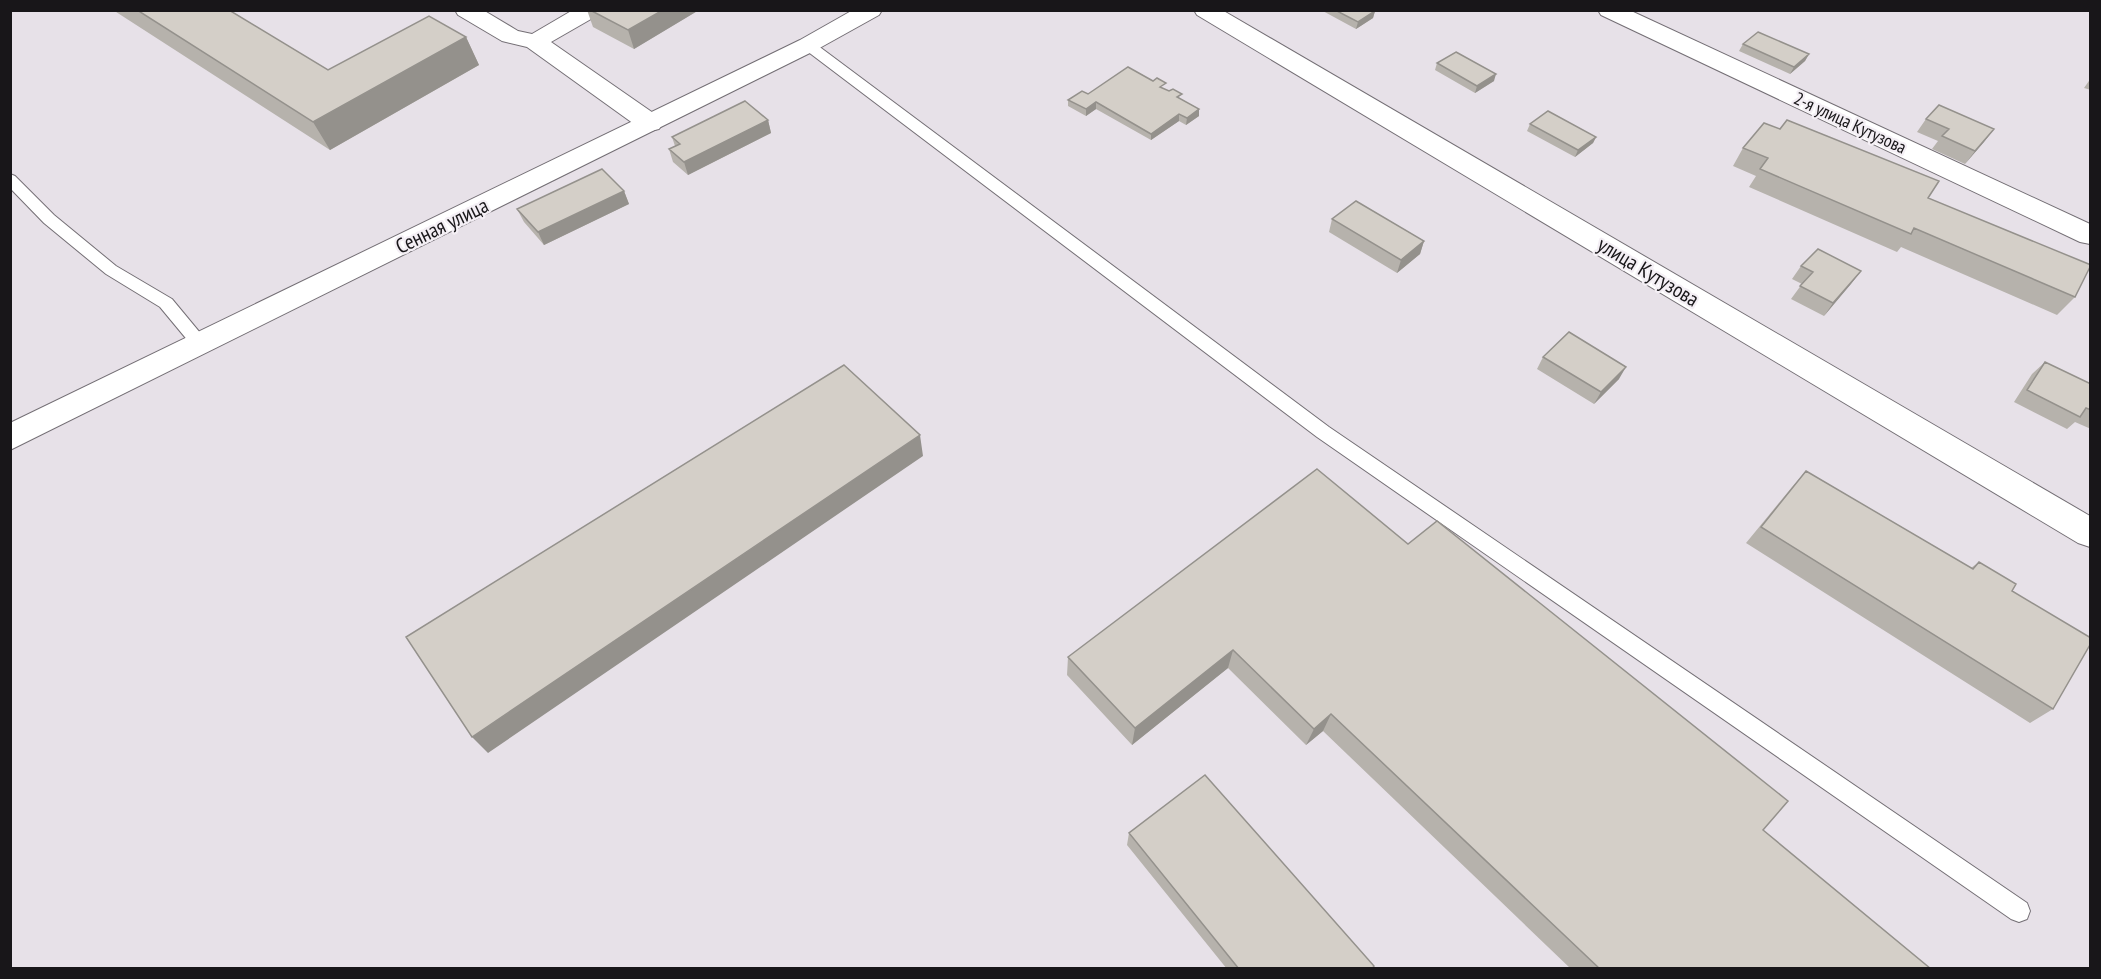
<svg xmlns="http://www.w3.org/2000/svg" width="2101" height="979" font-family="'PT Sans Narrow',sans-serif">
  <style>
    .lines { fill: none; stroke-linecap: round; stroke-linejoin: round }
    .service-casing { stroke: #746f75; stroke-width: 2 }
    .minor-casing { stroke: #746f75; stroke-width: 2 }
    .primary-casing { stroke: #746f75; stroke-width: 2 }
    .service { fill: #fff; fill-rule: evenodd }
    .minor { fill: #fff; fill-rule: evenodd }
    .primary { fill: #fff; fill-rule: evenodd }
    .wall { fill: #b6b2ac }
    .shaded-wall { fill: #94918c }
    .building { fill: #d4cfc8; stroke: #94918c; stroke-width: 1.5 }
    .labels { text-anchor: middle; stroke-width: 4.5; stroke-linejoin: round; paint-order: stroke }
    .far-street-label { font-size: 18px; fill: #181619; stroke: #f4eff5 }
    .street-label { font-size: 21px; fill: #181619; stroke: #f4eff5 }
  </style>
  <rect width="100%" height="100%" fill="#e7e1e8"/>
  <g class="lines">
    <g class="service-casing">
      <path id="service" d="M 808,41 L 813,42 L 1329,427 L 2027,903 L 2030,911 L 2027,919 L 2019,922 L 2011,919 L 1317,437 L 803,48 L 802,45 Z
        M 10,174 L 15,176 L 54,215 L 116,266 L 172,299 L 206,340 L 208,344 L 206,348 L 194,348 L 160,307 L 106,274 L 44,223 L 10,188 Z"/>
    </g>
    <g class="minor-casing">
      <path id="minor" d="M 455,10 L 483,10 L 518,31 L 532,34 L 573,10 L 601,10 L 598,15 L 551,42 L 659,117 L 663,123 L 659,129 L 650,131 L 641,129 L 527,47 L 502,41 L 458,15 Z
        M 1194,10 L 1222,10 L 2090,516 L 2090,547 L 2078,543 L 1197,15 Z
        M 1598,10 L 1629,10 L 2090,224 L 2090,244 L 2080,242 L 1601,15 Z"/>
    </g>
    <g class="primary-casing">
      <path id="primary" d="M 853,10 L 882,10 L 879,15 L 816,50 L 10,450 L 10,423 L 800,40 Z"/>
    </g>
    <use href="#service" class="service"/>
    <use href="#minor" class="minor"/>
    <use href="#primary" class="primary"/>
  </g>
  <path class="wall" d="M 113,10 L 229,10 L 328,70 L 466,37 L 479,65 L 330,150 Z
    M 587,10 L 699,10 L 634,49 L 593,27 Z
    M 1321,10 L 1373,10 L 1375,11 L 1373,18 L 1356,29 Z
    M 1743,44 L 1809,54 L 1805,61 L 1790,74 L 1739,51 Z
    M 1437,63 L 1494,81 L 1475,93 L 1435,70 Z
    M 2091,78 L 2091,90 L 2084,88 Z
    M 1165,89 L 1181,99 L 1199,109 L 1199,116 L 1186,125 L 1179,121 L 1151,140 L 1096,109 L 1086,116 L 1068,106 L 1068,100 Z
    M 1926,119 L 1994,129 L 1965,164 L 1932,149 L 1938,141 L 1917,132 Z
    M 768,120 L 771,133 L 688,175 L 673,162 L 669,149 L 675,146 L 672,137 Z
    M 1530,124 L 1596,137 L 1593,143 L 1575,157 L 1527,131 Z
    M 1743,148 L 1928,198 L 2075,297 L 2057,315 L 1901,247 L 1897,252 L 1749,187 L 1756,176 L 1733,166 Z
    M 624,191 L 629,204 L 544,245 L 524,222 L 517,209 Z
    M 1332,219 L 1424,241 L 1420,254 L 1397,273 L 1329,232 Z
    M 1801,266 L 1861,271 L 1824,316 L 1791,299 L 1802,284 L 1792,279 Z
    M 1543,357 L 1619,379 L 1594,404 L 1537,369 Z
    M 2045,362 L 2091,384 L 2091,429 L 2075,422 L 2067,429 L 2014,402 L 2032,374 Z
    M 1806,471 L 1971,568 L 1979,562 L 2012,591 L 2053,709 L 2030,723 L 1746,543 L 1792,487 Z
    M 1408,544 L 1763,830 L 1931,969 L 1571,969 L 1323,731 L 1306,745 L 1228,668 L 1132,745 L 1067,675 L 1068,657 Z
    M 1129,833 L 1372,969 L 1227,969 L 1127,845 Z"/>
  <path class="shaded-wall" d="M 663,10 L 699,10 L 634,49 L 628,30 Z
    M 1375,11 L 1373,18 L 1356,29 L 1358,22 Z
    M 466,37 L 479,65 L 330,150 L 313,122 Z
    M 1809,54 L 1805,61 L 1790,74 L 1794,67 Z
    M 1496,74 L 1494,81 L 1475,93 L 1477,86 Z
    M 1096,102 L 1096,109 L 1086,116 L 1086,109 Z
    M 1199,109 L 1199,116 L 1186,125 L 1187,118 Z
    M 1179,114 L 1179,121 L 1151,140 L 1151,134 Z
    M 768,120 L 771,133 L 688,175 L 684,162 Z
    M 1994,129 L 1984,142 L 1965,164 L 1975,151 Z
    M 1596,137 L 1593,143 L 1575,157 L 1578,150 Z
    M 624,191 L 629,204 L 544,245 L 538,232 Z
    M 1424,241 L 1420,254 L 1397,273 L 1401,260 Z
    M 1861,271 L 1851,284 L 1824,316 L 1833,303 Z
    M 1626,367 L 1619,379 L 1594,404 L 1601,392 Z
    M 920,435 L 923,456 L 488,753 L 472,737 Z
    M 1233,650 L 1228,668 L 1132,745 L 1135,728 Z
    M 1331,714 L 1323,731 L 1306,745 L 1314,729 Z"/>
  <path class="building" d="M 137,10 L 229,10 L 328,70 L 429,16 L 466,37 L 313,122 Z
    M 590,10 L 663,10 L 628,30 Z
    M 1335,10 L 1373,10 L 1375,11 L 1358,22 Z
    M 1758,32 L 1809,54 L 1794,67 L 1743,44 Z
    M 1456,52 L 1496,74 L 1477,86 L 1437,63 Z
    M 1128,67 L 1153,81 L 1157,78 L 1166,83 L 1160,87 L 1169,91 L 1173,89 L 1182,94 L 1177,97 L 1199,109 L 1187,118 L 1179,114 L 1151,134 L 1096,102 L 1086,109 L 1068,100 L 1082,91 L 1088,94 Z
    M 745,101 L 768,120 L 684,162 L 669,149 L 680,144 L 672,137 Z
    M 1939,105 L 1994,129 L 1975,151 L 1942,136 L 1949,129 L 1926,119 Z
    M 1548,111 L 1596,137 L 1578,150 L 1530,124 Z
    M 1787,120 L 1939,181 L 1928,198 L 2091,265 L 2075,297 L 1914,228 L 1911,234 L 1760,169 L 1768,158 L 1743,148 L 1764,123 L 1780,129 Z
    M 602,169 L 624,191 L 538,232 L 517,209 Z
    M 1356,201 L 1424,241 L 1401,260 L 1332,219 Z
    M 1818,249 L 1861,271 L 1833,303 L 1800,286 L 1813,272 L 1801,266 Z
    M 1569,332 L 1626,367 L 1601,392 L 1543,357 Z
    M 2045,362 L 2091,384 L 2091,410 L 2086,408 L 2080,417 L 2027,390 Z
    M 844,365 L 920,435 L 472,737 L 406,637 Z
    M 1317,469 L 1408,544 L 1437,521 L 1788,801 L 1763,830 L 1931,969 L 1600,969 L 1331,714 L 1314,729 L 1233,650 L 1135,728 L 1068,657 Z
    M 1806,471 L 1973,569 L 1979,562 L 2016,584 L 2012,591 L 2091,638 L 2091,643 L 2053,709 L 1761,527 Z
    M 1205,775 L 1374,966 L 1372,969 L 1239,969 L 1129,833 Z"/>
  <g class="labels">
    <g class="far-street-label">
      <text transform="translate(1850 123) rotate(25)" y="6">2-я улица Кутузова</text>
    </g>
    <g class="street-label">
      <text transform="translate(442 226) rotate(-26)" y="7">Сенная улица</text>
      <text transform="translate(1648 272) rotate(31)" y="7">улица Кутузова</text>
    </g>
  </g>
  <rect width="2101" height="979" fill="none" stroke="#181619" stroke-width="24"/>
</svg>
